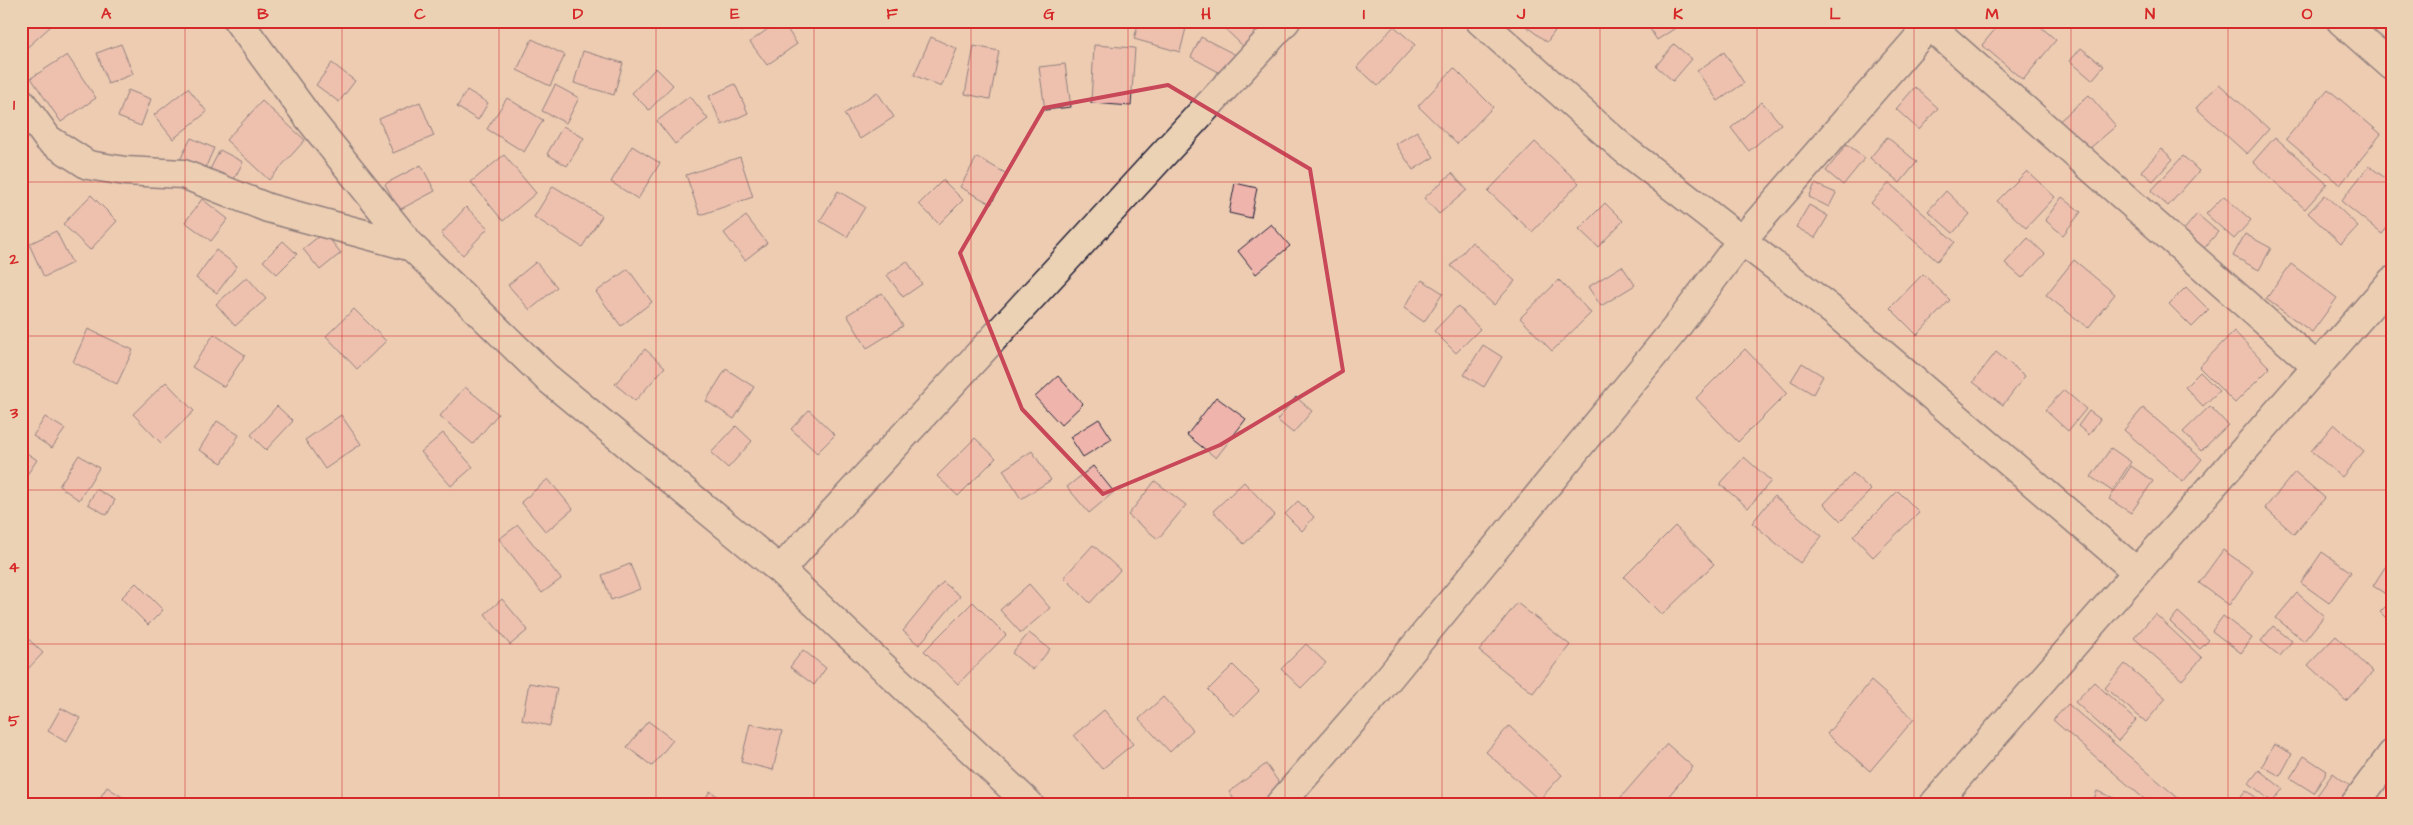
<svg xmlns="http://www.w3.org/2000/svg" width="2413" height="825" font-family="'Architects Daughter',sans-serif">
  <style>
    .building { fill: #efb4ac; stroke: #22223b }
    .lines { fill: none; stroke-linecap: round; stroke-linejoin: round }
    .minor-casing { stroke: #22223b; stroke-width: 31 }
    .minor { stroke: #ecd2b4; stroke-width: 28 }
    .marked { fill: none; stroke: #c84759; stroke-width: 4; stroke-linejoin: round }
    .grid { fill: none; stroke: #d62828; stroke-width: 1; stroke-opacity: 0.55 }
    .neatline { fill: none; stroke: #d62828; stroke-width: 2 }
    .grid-label { font-size: 16px; text-anchor: middle; font-weight: bold; fill: #d62828 }
  </style>
  <rect width="100%" height="100%" fill="#edccb2"/>
  <filter id="ink" filterUnits="userSpaceOnUse"><feTurbulence type="fractalNoise" baseFrequency=".02" numOctaves="2"/><feDisplacementMap in="SourceGraphic" scale="10" xChannelSelector="R" yChannelSelector="G"/><feConvolveMatrix kernelMatrix="1 2 1 2 8 2 1 2 1" color-interpolation-filters="sRGB"/></filter>
  <g filter="url(#ink)">
    <path class="building" d="M 21,21 L 46,21 L 51,26 L 21,53 Z
      M 732,21 L 755,21 L 742,32 Z
      M 779,21 L 782,21 L 797,44 L 767,65 L 750,42 Z
      M 1139,21 L 1164,21 L 1186,28 L 1180,52 L 1134,39 Z
      M 1222,21 L 1269,21 L 1244,47 L 1220,24 Z
      M 1519,21 L 1562,21 L 1547,42 Z
      M 1645,21 L 1678,21 L 1680,25 L 1657,40 Z
      M 2002,21 L 2034,21 L 2056,40 L 2023,80 L 1982,45 Z
      M 1394,26 L 1415,45 L 1378,86 L 1357,67 Z
      M 931,37 L 957,49 L 941,87 L 914,75 Z
      M 1201,37 L 1236,55 L 1226,76 L 1191,57 Z
      M 532,39 L 565,55 L 550,86 L 517,70 Z
      M 121,44 L 133,74 L 108,84 L 97,53 Z
      M 1674,44 L 1692,59 L 1673,81 L 1656,66 Z
      M 1094,45 L 1135,48 L 1131,106 L 1091,103 Z
      M 974,46 L 999,51 L 990,99 L 965,94 Z
      M 2081,48 L 2104,66 L 2092,80 L 2070,61 Z
      M 583,51 L 623,63 L 614,95 L 574,83 Z
      M 1724,52 L 1744,83 L 1718,101 L 1697,71 Z
      M 67,55 L 96,98 L 61,122 L 31,78 Z
      M 332,63 L 355,81 L 339,102 L 316,85 Z
      M 1065,64 L 1071,107 L 1045,110 L 1039,67 Z
      M 656,68 L 673,85 L 649,110 L 632,93 Z
      M 1454,68 L 1493,107 L 1457,144 L 1418,106 Z
      M 735,84 L 748,113 L 722,125 L 709,96 Z
      M 2219,84 L 2269,129 L 2247,154 L 2196,108 Z
      M 555,85 L 579,98 L 566,123 L 542,111 Z
      M 1915,87 L 1938,108 L 1919,130 L 1896,109 Z
      M 188,88 L 207,112 L 173,139 L 154,115 Z
      M 2328,89 L 2381,134 L 2340,185 L 2286,139 Z
      M 128,90 L 151,99 L 141,126 L 118,117 Z
      M 467,90 L 488,103 L 478,120 L 457,107 Z
      M 877,92 L 894,117 L 860,139 L 844,114 Z
      M 2089,95 L 2116,126 L 2083,154 L 2056,124 Z
      M 690,96 L 708,119 L 675,144 L 657,121 Z
      M 507,98 L 543,120 L 524,152 L 487,129 Z
      M 262,101 L 305,140 L 269,180 L 226,140 Z
      M 420,102 L 434,136 L 393,153 L 379,119 Z
      M 1762,102 L 1781,124 L 1749,151 L 1731,128 Z
      M 563,126 L 584,138 L 567,166 L 547,154 Z
      M 1417,131 L 1434,157 L 1413,170 L 1396,144 Z
      M 1887,137 L 1917,162 L 1900,183 L 1870,158 Z
      M 2275,137 L 2327,184 L 2305,209 L 2253,162 Z
      M 191,138 L 214,148 L 201,178 L 177,166 Z
      M 1535,142 L 1579,183 L 1532,232 L 1488,191 Z
      M 1847,144 L 1865,158 L 1843,185 L 1826,171 Z
      M 632,146 L 660,163 L 638,199 L 611,182 Z
      M 2162,149 L 2173,159 L 2153,181 L 2141,171 Z
      M 220,150 L 243,162 L 230,187 L 207,175 Z
      M 504,155 L 536,193 L 503,221 L 471,182 Z
      M 2183,156 L 2199,171 L 2168,206 L 2151,191 Z
      M 740,157 L 753,197 L 700,215 L 686,175 Z
      M 977,157 L 1007,174 L 991,204 L 960,187 Z
      M 421,165 L 435,191 L 399,210 L 385,184 Z
      M 2369,166 L 2392,183 L 2392,222 L 2382,234 L 2341,201 Z
      M 2027,171 L 2055,197 L 2026,228 L 1997,201 Z
      M 1452,173 L 1467,190 L 1439,214 L 1424,198 Z
      M 943,180 L 963,200 L 939,224 L 919,204 Z
      M 1235,183 L 1257,188 L 1251,218 L 1229,213 Z
      M 1889,183 L 1955,242 L 1937,261 L 1871,203 Z
      M 1815,184 L 1836,193 L 1829,207 L 1809,197 Z
      M 553,186 L 602,216 L 582,247 L 534,217 Z
      M 838,191 L 865,207 L 847,237 L 820,221 Z
      M 1946,191 L 1970,214 L 1953,233 L 1928,211 Z
      M 91,195 L 117,221 L 90,250 L 63,224 Z
      M 2325,195 L 2358,226 L 2341,244 L 2308,213 Z
      M 2224,196 L 2251,220 L 2234,239 L 2206,214 Z
      M 2062,197 L 2081,212 L 2063,235 L 2045,220 Z
      M 202,199 L 228,219 L 211,241 L 185,222 Z
      M 1605,203 L 1623,221 L 1598,247 L 1579,229 Z
      M 1809,205 L 1828,216 L 1815,238 L 1796,227 Z
      M 466,207 L 488,228 L 463,255 L 441,234 Z
      M 2197,214 L 2218,232 L 2200,253 L 2179,236 Z
      M 746,216 L 767,243 L 745,260 L 724,233 Z
      M 1271,224 L 1290,246 L 1256,274 L 1238,251 Z
      M 56,231 L 72,263 L 44,277 L 29,244 Z
      M 324,232 L 341,253 L 320,270 L 303,249 Z
      M 2245,234 L 2271,248 L 2259,270 L 2233,256 Z
      M 2028,238 L 2045,254 L 2022,278 L 2005,263 Z
      M 283,241 L 297,254 L 277,274 L 263,261 Z
      M 1472,242 L 1515,281 L 1494,305 L 1451,266 Z
      M 216,250 L 237,266 L 217,293 L 196,278 Z
      M 2074,260 L 2115,294 L 2088,328 L 2046,295 Z
      M 907,261 L 922,284 L 903,297 L 887,275 Z
      M 536,262 L 557,287 L 530,310 L 508,285 Z
      M 2291,264 L 2337,298 L 2312,332 L 2266,299 Z
      M 1622,266 L 1635,285 L 1601,306 L 1588,287 Z
      M 628,269 L 652,302 L 621,326 L 596,292 Z
      M 1923,274 L 1950,300 L 1917,335 L 1890,308 Z
      M 247,277 L 266,299 L 235,326 L 216,304 Z
      M 1422,280 L 1443,293 L 1424,322 L 1404,308 Z
      M 1559,280 L 1591,313 L 1552,351 L 1520,318 Z
      M 2186,287 L 2209,310 L 2192,327 L 2169,304 Z
      M 882,293 L 903,326 L 867,348 L 847,315 Z
      M 1458,306 L 1480,329 L 1456,353 L 1434,331 Z
      M 354,309 L 386,341 L 357,369 L 326,336 Z
      M 88,329 L 133,350 L 117,384 L 73,362 Z
      M 2234,331 L 2270,368 L 2235,403 L 2199,367 Z
      M 214,334 L 245,355 L 224,387 L 192,367 Z
      M 1483,345 L 1502,357 L 1484,387 L 1464,375 Z
      M 645,349 L 665,367 L 635,401 L 615,384 Z
      M 1745,349 L 1787,393 L 1738,442 L 1696,398 Z
      M 1996,352 L 2025,376 L 2003,405 L 1973,382 Z
      M 1802,363 L 1823,376 L 1813,394 L 1791,381 Z
      M 726,369 L 754,387 L 734,419 L 706,401 Z
      M 2200,372 L 2219,391 L 2203,406 L 2185,387 Z
      M 1058,376 L 1083,404 L 1061,425 L 1035,397 Z
      M 166,382 L 194,411 L 161,443 L 133,414 Z
      M 465,387 L 498,414 L 473,444 L 440,416 Z
      M 2064,390 L 2086,409 L 2068,431 L 2045,410 Z
      M 1216,397 L 1246,419 L 1216,458 L 1187,435 Z
      M 1296,397 L 1312,411 L 1293,433 L 1277,420 Z
      M 277,406 L 293,421 L 266,450 L 251,435 Z
      M 2210,406 L 2228,425 L 2201,451 L 2183,432 Z
      M 2143,408 L 2202,459 L 2183,482 L 2124,430 Z
      M 809,410 L 835,435 L 817,453 L 791,429 Z
      M 2089,411 L 2100,419 L 2089,435 L 2078,426 Z
      M 341,415 L 361,444 L 325,469 L 305,440 Z
      M 45,417 L 65,429 L 52,448 L 33,436 Z
      M 1099,419 L 1112,439 L 1083,457 L 1070,437 Z
      M 217,421 L 239,435 L 222,463 L 199,450 Z
      M 2334,424 L 2364,451 L 2342,477 L 2311,451 Z
      M 736,426 L 752,441 L 728,468 L 711,453 Z
      M 443,433 L 473,467 L 451,486 L 421,452 Z
      M 975,438 L 996,458 L 958,496 L 937,476 Z
      M 2111,448 L 2131,462 L 2112,491 L 2091,477 Z
      M 21,449 L 37,460 L 24,479 L 21,477 Z
      M 1032,451 L 1051,480 L 1021,499 L 1003,470 Z
      M 79,455 L 99,468 L 79,500 L 59,486 Z
      M 1744,457 L 1771,481 L 1748,508 L 1720,484 Z
      M 1093,466 L 1114,492 L 1089,513 L 1067,487 Z
      M 2131,466 L 2153,481 L 2131,513 L 2109,499 Z
      M 2295,472 L 2325,498 L 2294,534 L 2265,508 Z
      M 1853,473 L 1871,490 L 1841,521 L 1824,504 Z
      M 548,479 L 573,509 L 546,532 L 521,502 Z
      M 1155,481 L 1186,505 L 1158,539 L 1128,515 Z
      M 1244,482 L 1275,515 L 1244,544 L 1213,511 Z
      M 96,489 L 115,500 L 107,515 L 88,504 Z
      M 1898,491 L 1919,512 L 1873,557 L 1853,536 Z
      M 1774,496 L 1822,536 L 1800,563 L 1752,523 Z
      M 1298,501 L 1314,517 L 1302,531 L 1285,514 Z
      M 518,525 L 561,579 L 542,593 L 499,539 Z
      M 1675,526 L 1714,564 L 1662,615 L 1624,577 Z
      M 1093,545 L 1120,570 L 1090,603 L 1064,577 Z
      M 2223,550 L 2253,571 L 2229,605 L 2199,583 Z
      M 2322,552 L 2351,572 L 2329,603 L 2301,583 Z
      M 630,564 L 640,589 L 611,600 L 602,575 Z
      M 2385,567 L 2392,572 L 2392,598 L 2373,586 Z
      M 943,582 L 960,596 L 919,645 L 903,631 Z
      M 136,583 L 163,610 L 148,625 L 121,598 Z
      M 1029,584 L 1050,608 L 1021,633 L 1000,610 Z
      M 2297,593 L 2324,616 L 2304,641 L 2276,618 Z
      M 502,599 L 528,630 L 510,645 L 485,614 Z
      M 2392,600 L 2392,624 L 2380,612 Z
      M 973,602 L 1006,635 L 958,684 L 924,651 Z
      M 1517,603 L 1570,645 L 1533,693 L 1479,651 Z
      M 2178,612 L 2209,640 L 2200,649 L 2170,622 Z
      M 2155,614 L 2202,658 L 2182,680 L 2134,638 Z
      M 2223,616 L 2252,638 L 2241,653 L 2212,631 Z
      M 2273,626 L 2292,641 L 2280,656 L 2261,641 Z
      M 21,632 L 43,653 L 23,674 L 21,673 Z
      M 1029,633 L 1050,649 L 1033,670 L 1012,653 Z
      M 2336,636 L 2373,672 L 2346,701 L 2308,665 Z
      M 1306,644 L 1326,663 L 1301,688 L 1281,669 Z
      M 803,650 L 826,668 L 814,685 L 790,667 Z
      M 2125,664 L 2166,698 L 2146,722 L 2105,688 Z
      M 1233,665 L 1259,691 L 1234,716 L 1208,690 Z
      M 1871,681 L 1914,719 L 1870,771 L 1827,734 Z
      M 2094,682 L 2136,720 L 2118,741 L 2075,702 Z
      M 529,683 L 557,688 L 550,726 L 522,720 Z
      M 1163,697 L 1193,730 L 1170,752 L 1139,719 Z
      M 2068,704 L 2185,804 L 2150,804 L 2053,720 Z
      M 61,708 L 80,718 L 66,742 L 48,731 Z
      M 1104,710 L 1133,744 L 1102,769 L 1074,735 Z
      M 648,721 L 673,740 L 652,766 L 627,747 Z
      M 750,724 L 782,731 L 773,770 L 741,762 Z
      M 1509,726 L 1562,775 L 1539,800 L 1486,752 Z
      M 1667,744 L 1693,767 L 1662,804 L 1615,804 Z
      M 2274,744 L 2292,754 L 2280,776 L 2262,766 Z
      M 2304,756 L 2327,771 L 2314,793 L 2290,778 Z
      M 1266,764 L 1282,787 L 1259,804 L 1237,804 L 1229,792 Z
      M 2259,770 L 2283,789 L 2272,802 L 2249,783 Z
      M 2333,773 L 2350,786 L 2337,804 L 2311,804 Z
      M 107,787 L 133,804 L 96,804 Z
      M 2246,790 L 2265,804 L 2238,804 L 2236,802 Z
      M 710,791 L 729,804 L 702,804 Z
      M 2097,791 L 2128,804 L 2092,804 Z"/>
    <g class="lines">
      <g class="minor-casing">
        <path id="minor" d="M 238,21 L 308,117 L 412,247 L 546,377 L 780,570 L 1029,804
          M 1480,21 L 1625,150 L 1833,311 L 2137,572
          M 2341,21 L 2392,66
          M 1929,25 L 2317,367
          M 21,102 L 48,139 L 88,165 L 125,171 L 183,174 L 268,208 L 412,247
          M 780,570 L 1286,21
          M 1280,804 L 1379,690 L 1675,329 L 1742,240 L 1933,21
          M 1934,804 L 2392,281
          M 2355,804 L 2392,754"/>
      </g>
      <use href="#minor" class="minor"/>
    </g>
  </g>
  <path d="M0 0H2413V825H0ZM 1168,85 L 1310,169 L 1343,371 L 1220,445 L 1103,494 L 1022,409 L 960,253 L 1044,108 Z" fill="#edccb2" fill-opacity=".55" fill-rule="evenodd"/>
  <path class="marked" d="M 1168,85 L 1310,169 L 1343,371 L 1220,445 L 1103,494 L 1022,409 L 960,253 L 1044,108 Z"/>
  <path class="grid" d="M 185,21 L 185,804M 342,21 L 342,804M 499,21 L 499,804M 656,21 L 656,804M 814,21 L 814,804M 971,21 L 971,804M 1128,21 L 1128,804M 1285,21 L 1285,804M 1442,21 L 1442,804M 1600,21 L 1600,804M 1757,21 L 1757,804M 1914,21 L 1914,804M 2071,21 L 2071,804M 2228,21 L 2228,804M 21,182 L 2392,182M 21,336 L 2392,336M 21,490 L 2392,490M 21,644 L 2392,644"/>
  <rect width="2413" height="825" fill="none" stroke="#ecd2b4" stroke-width="55"/>
  <rect x="28" y="28" width="2358" height="770" class="neatline"/>
  <g class="grid-label">
    <text x="106" y="19">A</text>
    <text x="263" y="19">B</text>
    <text x="420" y="19">C</text>
    <text x="578" y="19">D</text>
    <text x="735" y="19">E</text>
    <text x="892" y="19">F</text>
    <text x="1049" y="19">G</text>
    <text x="1206" y="19">H</text>
    <text x="1364" y="19">I</text>
    <text x="1521" y="19">J</text>
    <text x="1678" y="19">K</text>
    <text x="1835" y="19">L</text>
    <text x="1992" y="19">M</text>
    <text x="2150" y="19">N</text>
    <text x="2307" y="19">O</text>
    <text x="14" y="110">1</text>
    <text x="14" y="264">2</text>
    <text x="14" y="418">3</text>
    <text x="14" y="572">4</text>
    <text x="14" y="726">5</text>
  </g>
</svg>
